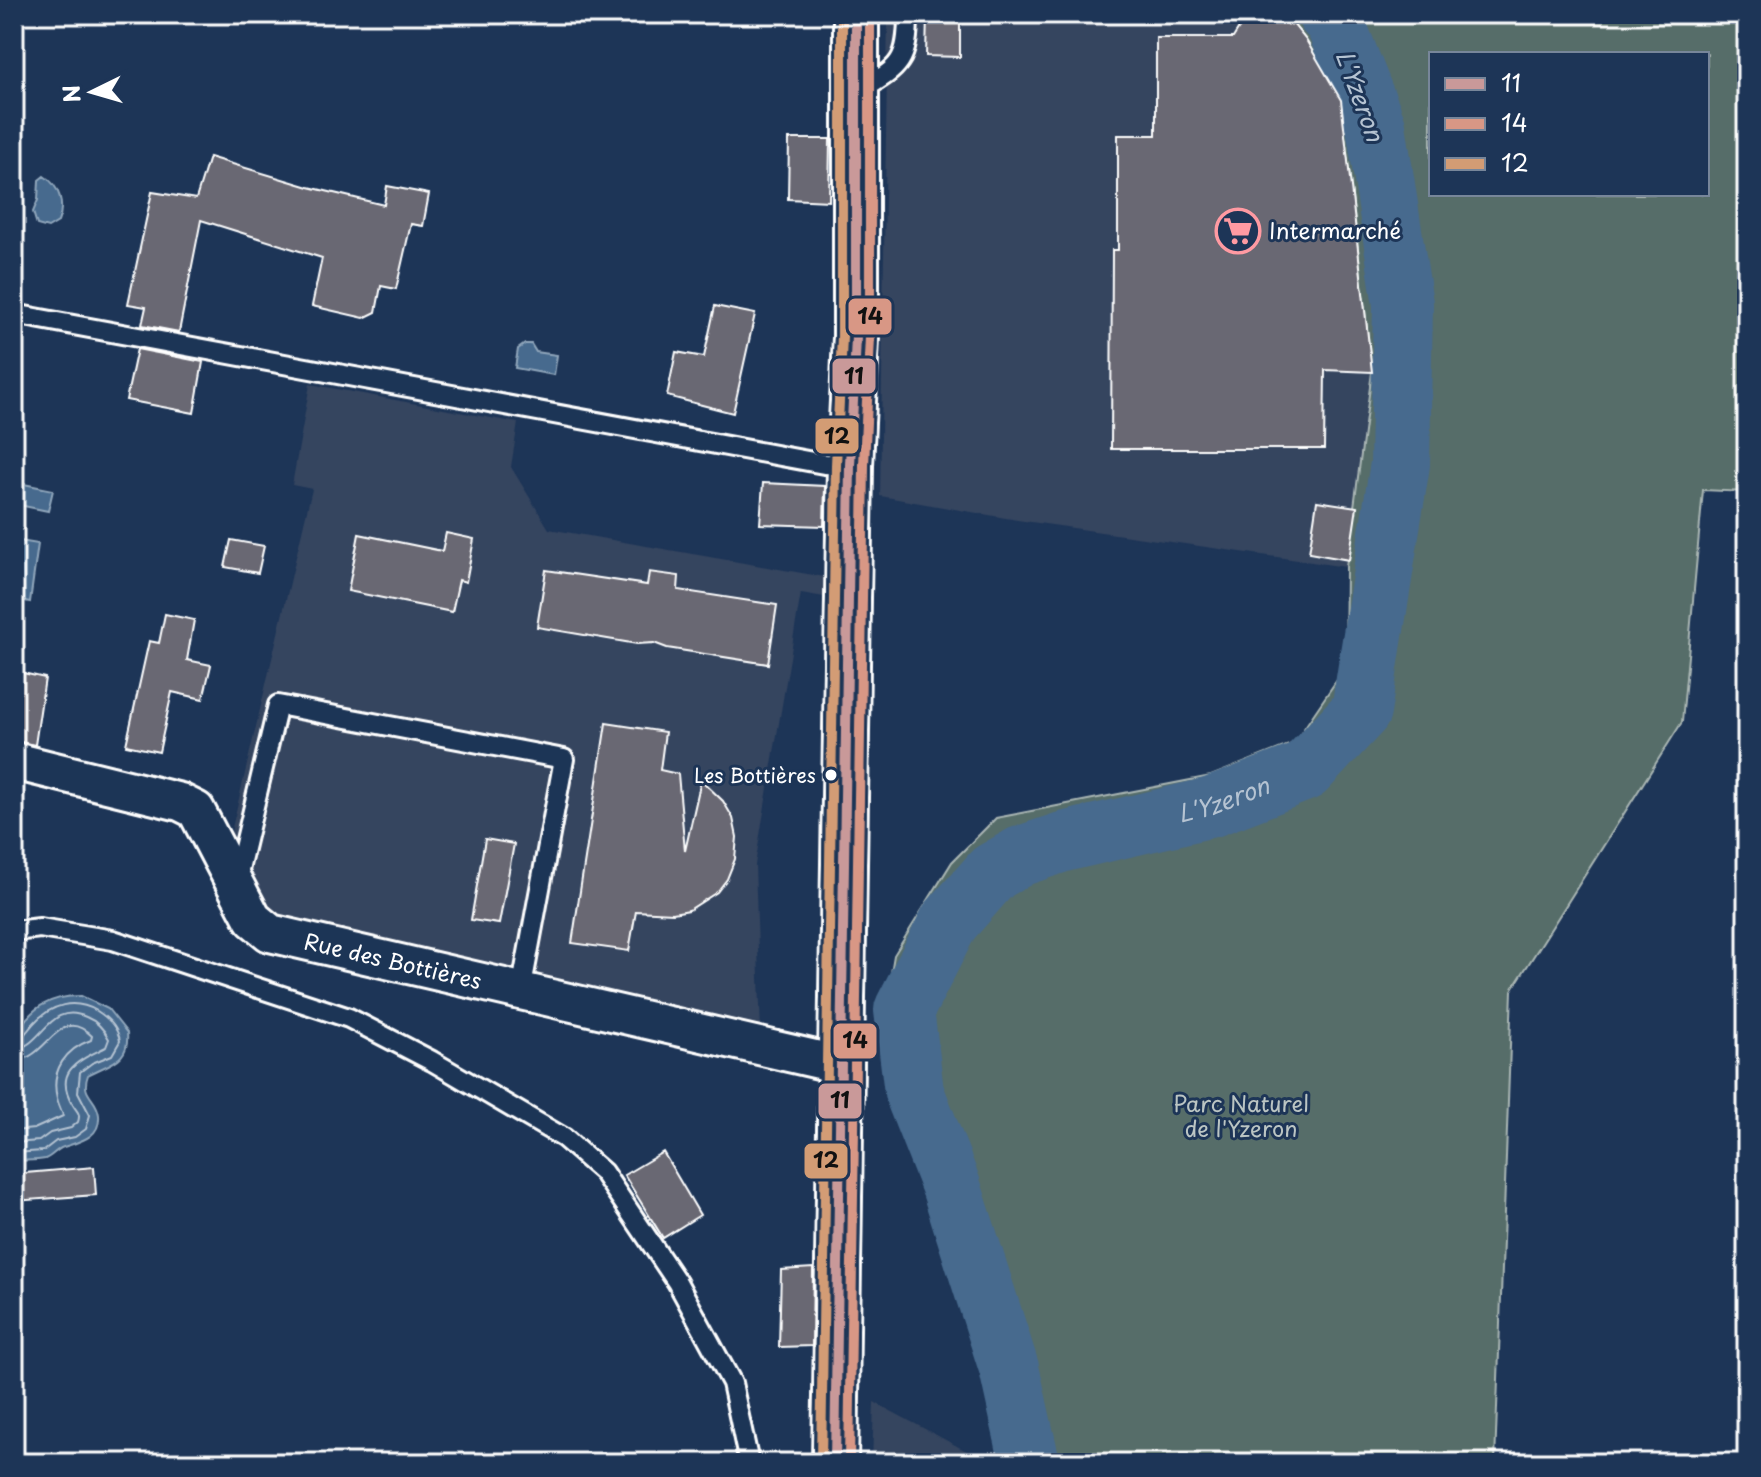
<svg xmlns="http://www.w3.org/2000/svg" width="1761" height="1477" font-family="'Playpen Sans',sans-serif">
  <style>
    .built { fill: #34445f }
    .green { fill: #566d69; stroke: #aab6b4; stroke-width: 2; fill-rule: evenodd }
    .water { fill: #466a8e; stroke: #90a6bb; stroke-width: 2 }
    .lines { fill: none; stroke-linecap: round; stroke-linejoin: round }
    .shore { stroke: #b5c3d2; stroke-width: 2 }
    .river { stroke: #466a8e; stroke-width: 60 }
    .building { fill: #696873; stroke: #fff; stroke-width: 2 }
    .lane-casing { stroke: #fff; stroke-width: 24 }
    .street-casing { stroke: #fff; stroke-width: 42 }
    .secondary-casing { stroke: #fff; stroke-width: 50 }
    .lane { stroke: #1d3557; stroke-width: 18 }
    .street { stroke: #1d3557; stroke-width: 36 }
    .secondary { stroke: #1d3557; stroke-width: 44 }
    .bus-1-casing { stroke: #1d3557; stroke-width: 16 }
    .bus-2-casing { stroke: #1d3557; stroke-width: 16 }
    .bus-3-casing { stroke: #1d3557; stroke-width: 16 }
    .bus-1 { stroke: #c99999; stroke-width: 10 }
    .bus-2 { stroke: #d89785; stroke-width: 10 }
    .bus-3 { stroke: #d39c74; stroke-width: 10 }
    .bus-dot { fill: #fff; stroke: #1d3557; stroke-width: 3 }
    .labels { text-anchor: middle; stroke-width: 6; stroke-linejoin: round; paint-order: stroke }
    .bus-label { font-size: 20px; fill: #fff; stroke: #1d3557; text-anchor: end }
    .poi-label { font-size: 22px; fill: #fff; stroke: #1d3557; text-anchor: start }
    .street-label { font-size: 22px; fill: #fff; stroke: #1d3557 }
    .park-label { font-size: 22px; fill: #bbc5c3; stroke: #1d3557 }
    .water-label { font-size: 24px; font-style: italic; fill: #b5c3d2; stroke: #1d3557 }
    .line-badge { stroke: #1d3557; stroke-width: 3 }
    .pale-badge-label { font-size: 22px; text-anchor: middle; font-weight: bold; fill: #111 }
  </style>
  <rect width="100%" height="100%" fill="#1d3557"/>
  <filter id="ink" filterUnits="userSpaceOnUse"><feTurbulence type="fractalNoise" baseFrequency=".0125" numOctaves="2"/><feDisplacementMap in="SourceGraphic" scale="16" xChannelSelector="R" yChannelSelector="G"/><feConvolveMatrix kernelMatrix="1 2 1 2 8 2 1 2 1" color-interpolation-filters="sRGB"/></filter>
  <g filter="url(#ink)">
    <path class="built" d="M 888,14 L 1285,14 L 1306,40 L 1341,100 L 1360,251 L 1372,372 L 1357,507 L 1346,567 L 1017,520 L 880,496 Z
      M 310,384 L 518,423 L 511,467 L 549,529 L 825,577 L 824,597 L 801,593 L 755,865 L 761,1032 L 265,915 L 228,845 L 312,489 L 292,485 Z
      M 874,1402 L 989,1463 L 872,1463 Z"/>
    <path class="green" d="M 1285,14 L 1747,14 L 1747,492 L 1703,490 L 1682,722 L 1512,990 L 1495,1463 L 1005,1463 L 966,1285 L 891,1111 L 883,1020 L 894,955 L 952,862 L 996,818 L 1211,776 L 1294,743 L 1345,668 L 1346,567 L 1372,372 L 1341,100 L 1306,40 ZM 1431,54 L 1707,54 L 1707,194 L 1431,194 Z"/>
    <path class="water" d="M 44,176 C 60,186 65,205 58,222 L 48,228 L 37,225 L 33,212 L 38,200 L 39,180 Z
      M 525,344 L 531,344 L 536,352 L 557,355 L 554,375 L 515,368 L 518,349 Z
      M 14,482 L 53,490 L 48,511 L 14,504 Z
      M 20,541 L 38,544 L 30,602 L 25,601 L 15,588 Z
      M 81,996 L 108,1009 L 127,1033 C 130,1062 109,1063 88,1075 C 80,1096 97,1097 99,1115 C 101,1139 77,1142 61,1148 C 55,1151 51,1157 45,1159 C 36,1161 23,1160 14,1161 L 14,1037 C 30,1008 48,996 81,996 Z"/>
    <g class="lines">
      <path class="shore" d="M 14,1039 C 24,1038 27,1031 33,1024 C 51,1004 74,998 97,1011 C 108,1018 118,1028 120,1041 L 112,1055 L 92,1063 L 80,1072 L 78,1092 L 90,1115 L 86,1129 L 75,1137 L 56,1141 L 43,1151 L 14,1153
        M 14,1049 C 42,1048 49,1000 86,1017 C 96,1021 104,1029 109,1039 L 106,1047 C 83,1059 51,1069 73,1105 C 77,1112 81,1113 78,1122 L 71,1128 L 50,1133 L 39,1141 L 14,1143
        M 14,1061 C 48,1060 58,1003 92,1036 L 91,1040 C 66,1049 50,1070 57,1098 C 58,1105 62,1110 63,1116 L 34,1129 L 14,1131"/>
      <path class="river" id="s1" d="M 1030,1463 L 1009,1368 L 951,1186 L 914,1092 L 904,1010 L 949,922 L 993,872 L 1021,856 L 1063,842 L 1212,807 L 1305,771 L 1361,711 L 1400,464 L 1403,304 L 1376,126 L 1334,20 L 1327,14"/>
    </g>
    <path class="building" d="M 927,14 L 960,14 L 960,57 L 926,56 Z
      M 1248,14 L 1285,14 L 1306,40 L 1341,100 L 1372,372 L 1325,370 L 1324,449 L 1111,449 L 1112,250 L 1118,250 L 1118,135 L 1156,135 L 1156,38 L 1233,38 Z
      M 789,139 L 830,139 L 829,201 L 788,199 Z
      M 209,157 L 309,187 L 384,205 L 387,186 L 429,194 L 423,226 L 411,224 L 396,289 L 381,286 L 376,312 L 364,318 L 312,306 L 322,258 L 201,220 L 179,332 L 142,325 L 146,307 L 128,304 L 152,192 L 196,199 Z
      M 715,306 L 755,314 L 733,413 L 667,396 L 676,352 L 704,357 Z
      M 137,349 L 203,362 L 194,413 L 126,400 Z
      M 763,483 L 825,486 L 824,526 L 760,524 Z
      M 1317,501 L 1357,507 L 1349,560 L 1309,553 Z
      M 446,533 L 474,539 L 466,582 L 459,580 L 452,612 L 348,591 L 359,534 L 442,551 Z
      M 231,540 L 264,546 L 258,573 L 225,567 Z
      M 546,570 L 647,585 L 649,572 L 679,576 L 678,590 L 777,605 L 768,664 L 667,648 L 654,643 L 637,644 L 537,627 Z
      M 165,614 L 194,620 L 187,660 L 211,665 L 203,699 L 172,692 L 159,752 L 126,745 L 149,641 L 159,643 Z
      M 14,671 L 45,678 L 35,745 L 14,741 Z
      M 606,723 L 665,732 L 660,770 L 678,774 L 685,851 L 701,780 L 723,801 L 733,818 L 737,837 L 735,859 L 727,879 L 717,892 L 689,910 L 673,913 L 636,911 L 629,951 L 572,943 Z
      M 485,839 L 514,844 L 499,924 L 471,920 Z
      M 663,1152 L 700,1215 L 663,1238 L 624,1175 Z
      M 94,1167 L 96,1195 L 14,1201 L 14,1174 Z
      M 813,1268 L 812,1346 L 779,1347 L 781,1270 Z"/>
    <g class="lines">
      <g class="lane-casing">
        <path id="lane" d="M 859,92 C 899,67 908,64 908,14
          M 14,314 L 824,464 L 850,465
          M 236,882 L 278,705 L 564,759 L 521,991
          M 14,931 L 40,928 L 113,940 L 349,1018 L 432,1061 L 564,1138 L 603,1172 L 677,1282 L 732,1383 L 749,1463"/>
      </g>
      <g class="street-casing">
        <g id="street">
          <path id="s2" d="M 14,761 L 180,802 L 196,810 L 253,919 L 270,933 L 841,1065"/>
        </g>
      </g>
      <g class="secondary-casing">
        <path id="secondary" d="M 835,1463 L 850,465 L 856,337 L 856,14"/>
      </g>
      <use href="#lane" class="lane"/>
      <use href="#street" class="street"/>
      <use href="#secondary" class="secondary"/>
      <g class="bus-1-casing">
        <path id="bus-1" d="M 835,1463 L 850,465 L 856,337 L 856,14"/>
      </g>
      <g class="bus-2-casing">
        <path id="bus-2" d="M 849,1463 L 864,465 L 870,337 L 870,14"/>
      </g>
      <g class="bus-3-casing">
        <path id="bus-3" d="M 821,1463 L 836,465 L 842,337 L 842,14"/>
      </g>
      <use href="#bus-1" class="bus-1"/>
      <use href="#bus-2" class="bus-2"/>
      <use href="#bus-3" class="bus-3"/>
    </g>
  </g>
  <defs>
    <g id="supermarket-ring" transform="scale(2.3)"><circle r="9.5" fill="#1d3557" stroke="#ff9aa2" stroke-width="1.5"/><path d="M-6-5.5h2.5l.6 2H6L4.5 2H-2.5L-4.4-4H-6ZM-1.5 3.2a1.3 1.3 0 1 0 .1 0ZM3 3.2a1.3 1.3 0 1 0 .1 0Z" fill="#ff9aa2"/></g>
  </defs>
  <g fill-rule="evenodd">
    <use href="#supermarket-ring" x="1238" y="231"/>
  </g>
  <circle class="bus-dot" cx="831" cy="775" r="7"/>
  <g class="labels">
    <g class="bus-label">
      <text x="816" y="783">Les Bottières</text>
    </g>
    <g class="poi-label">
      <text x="1269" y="239">Intermarché</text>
    </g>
    <g class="street-label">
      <text dy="8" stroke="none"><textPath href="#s2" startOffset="460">Rue des Bottières</textPath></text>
    </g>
    <g class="park-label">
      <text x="1241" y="1112">Parc Naturel<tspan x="1241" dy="25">de l'Yzeron</tspan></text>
    </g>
    <g class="water-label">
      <text transform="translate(1359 96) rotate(70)" y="8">L'Yzeron</text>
      <text dy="8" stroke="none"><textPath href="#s1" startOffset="880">L'Yzeron</textPath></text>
    </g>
  </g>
  <g class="line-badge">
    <rect x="847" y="297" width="46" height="39" rx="8" fill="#d89785"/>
    <rect x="831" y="357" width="46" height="38" rx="8" fill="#c99999"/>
    <rect x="814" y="417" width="46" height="38" rx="8" fill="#d39c74"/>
    <rect x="832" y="1022" width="46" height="38" rx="8" fill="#d89785"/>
    <rect x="817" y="1082" width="46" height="38" rx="8" fill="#c99999"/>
    <rect x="803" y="1142" width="46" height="38" rx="8" fill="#d39c74"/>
  </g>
  <g class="pale-badge-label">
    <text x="870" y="324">14</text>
    <text x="854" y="384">11</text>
    <text x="837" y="444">12</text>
    <text x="855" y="1048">14</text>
    <text x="840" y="1108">11</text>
    <text x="826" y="1168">12</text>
  </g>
  <rect width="1761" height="1477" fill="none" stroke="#1d3557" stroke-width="48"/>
  <rect x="24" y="24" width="1713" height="1429" fill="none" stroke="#fff" stroke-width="3" filter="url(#ink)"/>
  <rect x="1429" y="52" width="280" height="144" fill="#1d3557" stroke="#77869a" stroke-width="2"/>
  <rect x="1445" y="78" width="40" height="12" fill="#c99999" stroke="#77869a" stroke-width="2"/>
  <text x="1501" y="92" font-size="24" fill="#ffffff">11</text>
  <rect x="1445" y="118" width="40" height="12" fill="#d89785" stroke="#77869a" stroke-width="2"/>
  <text x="1501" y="132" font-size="24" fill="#ffffff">14</text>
  <rect x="1445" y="158" width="40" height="12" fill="#d39c74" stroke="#77869a" stroke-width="2"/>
  <text x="1501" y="172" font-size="24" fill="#ffffff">12</text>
  <g transform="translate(92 92) rotate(265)" stroke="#1d3557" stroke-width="6" paint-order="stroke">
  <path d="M0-6L14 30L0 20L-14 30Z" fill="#ffffff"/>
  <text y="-12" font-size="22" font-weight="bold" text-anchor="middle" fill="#ffffff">N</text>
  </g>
</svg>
